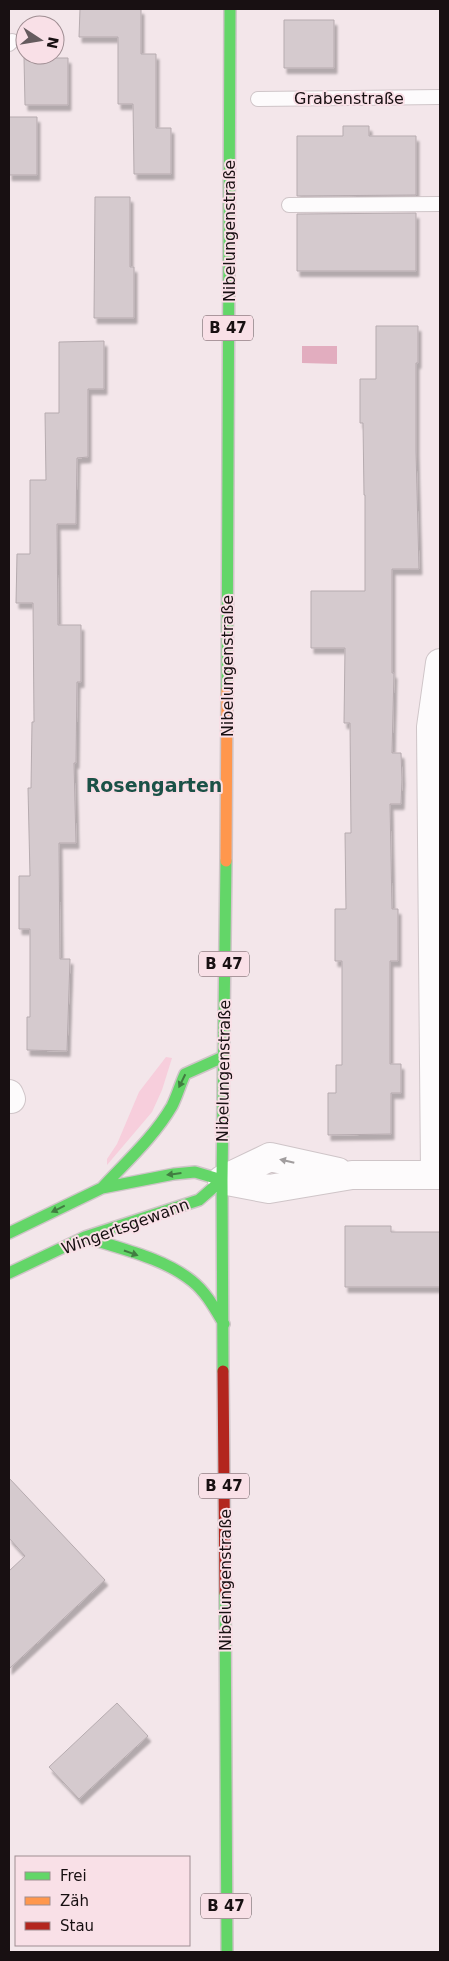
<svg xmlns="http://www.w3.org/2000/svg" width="449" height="1961" font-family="'DejaVu Sans',sans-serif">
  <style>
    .green { fill: #f7cedc }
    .water { fill: #e2adbf }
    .building { fill: #d5cace; stroke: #b6abaf; filter: url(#shadow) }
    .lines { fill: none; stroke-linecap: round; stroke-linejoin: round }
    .lane-casing { stroke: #cfc5c8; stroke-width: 16 }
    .street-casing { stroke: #cfc5c8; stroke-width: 30 }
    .fast-casing { stroke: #cfc5c8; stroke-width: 14 }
    .slow-casing { stroke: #cfc5c8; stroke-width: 14 }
    .jam-casing { stroke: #cfc5c8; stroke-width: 14 }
    .lane { stroke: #fdfbfc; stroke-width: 14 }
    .street { stroke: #fdfbfc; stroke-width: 28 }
    .fast { stroke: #63d668; stroke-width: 11 }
    .slow { stroke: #ff974d; stroke-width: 11 }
    .jam { stroke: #b3261e; stroke-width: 11 }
    .oneway { fill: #417d41 }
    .oneway2 { fill: #a19d9e }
    .labels { text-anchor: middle; stroke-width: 4; stroke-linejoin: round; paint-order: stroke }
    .shield { fill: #f9e0e7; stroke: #5c4e52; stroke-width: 1 }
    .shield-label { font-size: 15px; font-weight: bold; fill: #181012 }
    .street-label { font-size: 16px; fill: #181012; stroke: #f9e0e7 }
    .quarter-label { font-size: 19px; font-weight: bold; fill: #1b5147; stroke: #f9e0e7 }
  </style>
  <defs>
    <filter id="shadow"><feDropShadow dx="3" dy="5.5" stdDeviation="1" flood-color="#0004"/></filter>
  </defs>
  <rect width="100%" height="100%" fill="#f3e6ea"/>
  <path class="green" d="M 166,1057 L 172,1058 L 162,1090 L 152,1112 L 107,1165 L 107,1159 L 117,1144 L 139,1092 Z"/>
  <path class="water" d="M 302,346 L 337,346 L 337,364 L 302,363 Z"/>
  <path class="building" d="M 80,9 L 141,9 L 141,54 L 156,54 L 156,128 L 171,128 L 171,174 L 134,174 L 133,104 L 118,104 L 118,37 L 79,37 Z
    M 284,20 L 334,20 L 334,68 L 284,68 Z
    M 24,58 L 68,58 L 68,105 L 25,105 Z
    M 9,117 L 37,117 L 37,175 L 9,175 Z
    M 343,126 L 369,126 L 369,136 L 416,136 L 416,195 L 297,196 L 297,136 L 343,136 Z
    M 95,197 L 130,197 L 130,267 L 134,267 L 134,318 L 94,318 Z
    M 416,213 L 416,271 L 297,271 L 297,214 Z
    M 376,326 L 418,326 L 418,363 L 416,363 L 416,451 L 419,569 L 392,569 L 392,673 L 394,673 L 392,753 L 401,753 L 402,779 L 401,804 L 390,804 L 392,909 L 398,909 L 398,961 L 390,961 L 390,1064 L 401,1064 L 401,1093 L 391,1093 L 391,1134 L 328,1135 L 328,1093 L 336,1093 L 336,1065 L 342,1065 L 342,961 L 335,961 L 335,909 L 346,909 L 345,833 L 351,833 L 350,723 L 344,723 L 345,648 L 311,648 L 311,591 L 365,591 L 365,495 L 364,495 L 363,423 L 360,423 L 360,379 L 376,379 Z
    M 104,341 L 104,389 L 88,389 L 88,457 L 77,458 L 76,524 L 57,524 L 58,625 L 81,625 L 81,682 L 77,682 L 76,763 L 74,763 L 76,843 L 59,843 L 60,959 L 70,959 L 67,1051 L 27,1050 L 27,1017 L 30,1017 L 30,929 L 19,929 L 19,876 L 30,876 L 28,788 L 31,788 L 32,722 L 34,722 L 33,603 L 16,603 L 17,554 L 30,554 L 30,480 L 46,480 L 45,413 L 59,413 L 59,342 Z
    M 345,1226 L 391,1226 L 391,1232 L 440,1232 L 440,1287 L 345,1287 Z
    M 9,1478 L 105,1580 L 9,1669 L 9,1571 L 25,1556 L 9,1538 Z
    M 117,1703 L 148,1736 L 79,1799 L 49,1767 Z"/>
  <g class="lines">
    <g class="lane-casing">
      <path id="lane" d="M 9,44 L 12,41
        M 258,99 L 440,97
        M 289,205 L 440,204"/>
    </g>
    <g class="street-casing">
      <path id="street" d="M 9,1094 L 11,1099
        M 435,1175 L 431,727 L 440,663
        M 222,1180 L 269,1189 L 352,1175 L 440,1175
        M 222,1180 L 270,1157 L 338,1172"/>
    </g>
    <g class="fast-casing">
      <path id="fast" d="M 227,690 L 230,9
        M 102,1188 C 126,1162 154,1137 172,1106 C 177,1096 180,1085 185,1074 L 223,1057
        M 9,1233 L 102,1188 L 174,1174 L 195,1172 L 222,1180 L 199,1200 L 85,1237 L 9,1273
        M 85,1237 C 120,1249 162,1257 192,1281 C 206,1292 215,1309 224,1324
        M 223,1371 L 222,1180 L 226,861
        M 225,1593 L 227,1952"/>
    </g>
    <g class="slow-casing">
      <path id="slow" d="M 226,861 L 227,690"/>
    </g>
    <g class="jam-casing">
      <path id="jam" d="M 223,1371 L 225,1593"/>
    </g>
    <use href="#lane" class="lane"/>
    <use href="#street" class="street"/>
    <use href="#fast" class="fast"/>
    <use href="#slow" class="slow"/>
    <use href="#jam" class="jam"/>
  </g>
  <defs><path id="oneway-solid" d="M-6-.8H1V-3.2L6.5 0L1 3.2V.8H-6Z" transform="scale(1.25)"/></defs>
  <g class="oneway">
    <use href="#oneway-solid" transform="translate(182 1081) rotate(116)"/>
    <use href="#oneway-solid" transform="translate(174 1174) rotate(173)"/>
    <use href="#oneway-solid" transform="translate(58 1209) rotate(154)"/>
    <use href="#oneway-solid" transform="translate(131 1253) rotate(19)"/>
  </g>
  <use class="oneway2" href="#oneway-solid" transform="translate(287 1161) rotate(-167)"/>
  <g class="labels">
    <g class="shield">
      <rect x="203" y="315.5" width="50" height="25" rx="4"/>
      <rect x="199" y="951.5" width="50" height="25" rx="4"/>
      <rect x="199" y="1473.5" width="50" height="25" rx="4"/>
      <rect x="201" y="1893.5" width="50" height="25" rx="4"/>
    </g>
    <g class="shield-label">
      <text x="228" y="333">B 47</text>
      <text x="224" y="969">B 47</text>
      <text x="224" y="1491">B 47</text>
      <text x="226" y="1911">B 47</text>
    </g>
    <g class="street-label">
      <text x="349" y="104">Grabenstraße</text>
      <text transform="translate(229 231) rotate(-90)" y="6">Nibelungenstraße</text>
      <text transform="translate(227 666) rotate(-90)" y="6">Nibelungenstraße</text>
      <text transform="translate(223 1071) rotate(-89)" y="6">Nibelungenstraße</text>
      <text transform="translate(125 1226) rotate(-20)" y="6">Wingertsgewann</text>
      <text transform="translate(225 1580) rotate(-90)" y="6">Nibelungenstraße</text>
    </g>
    <g class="quarter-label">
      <text x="154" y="792">Rosengarten</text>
    </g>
  </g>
  <rect width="449" height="1961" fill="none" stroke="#181012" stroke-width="20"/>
  <rect x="15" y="1856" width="175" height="90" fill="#f9e0e7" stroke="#9f8d92"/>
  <rect x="25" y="1872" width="25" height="8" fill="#63d668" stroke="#9f8d92"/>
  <text x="60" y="1881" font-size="15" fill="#181012">Frei</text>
  <rect x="25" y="1897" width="25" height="8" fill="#ff974d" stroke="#9f8d92"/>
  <text x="60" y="1906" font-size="15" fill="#181012">Zäh</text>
  <rect x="25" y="1922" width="25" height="8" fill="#b3261e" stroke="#9f8d92"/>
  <text x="60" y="1931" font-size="15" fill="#181012">Stau</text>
  <g transform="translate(40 40) rotate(102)"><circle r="24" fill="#f9e0e7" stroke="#9f8d92"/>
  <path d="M0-4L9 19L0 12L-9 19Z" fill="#655b5e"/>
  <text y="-8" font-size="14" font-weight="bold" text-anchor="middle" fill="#181012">N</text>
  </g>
</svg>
